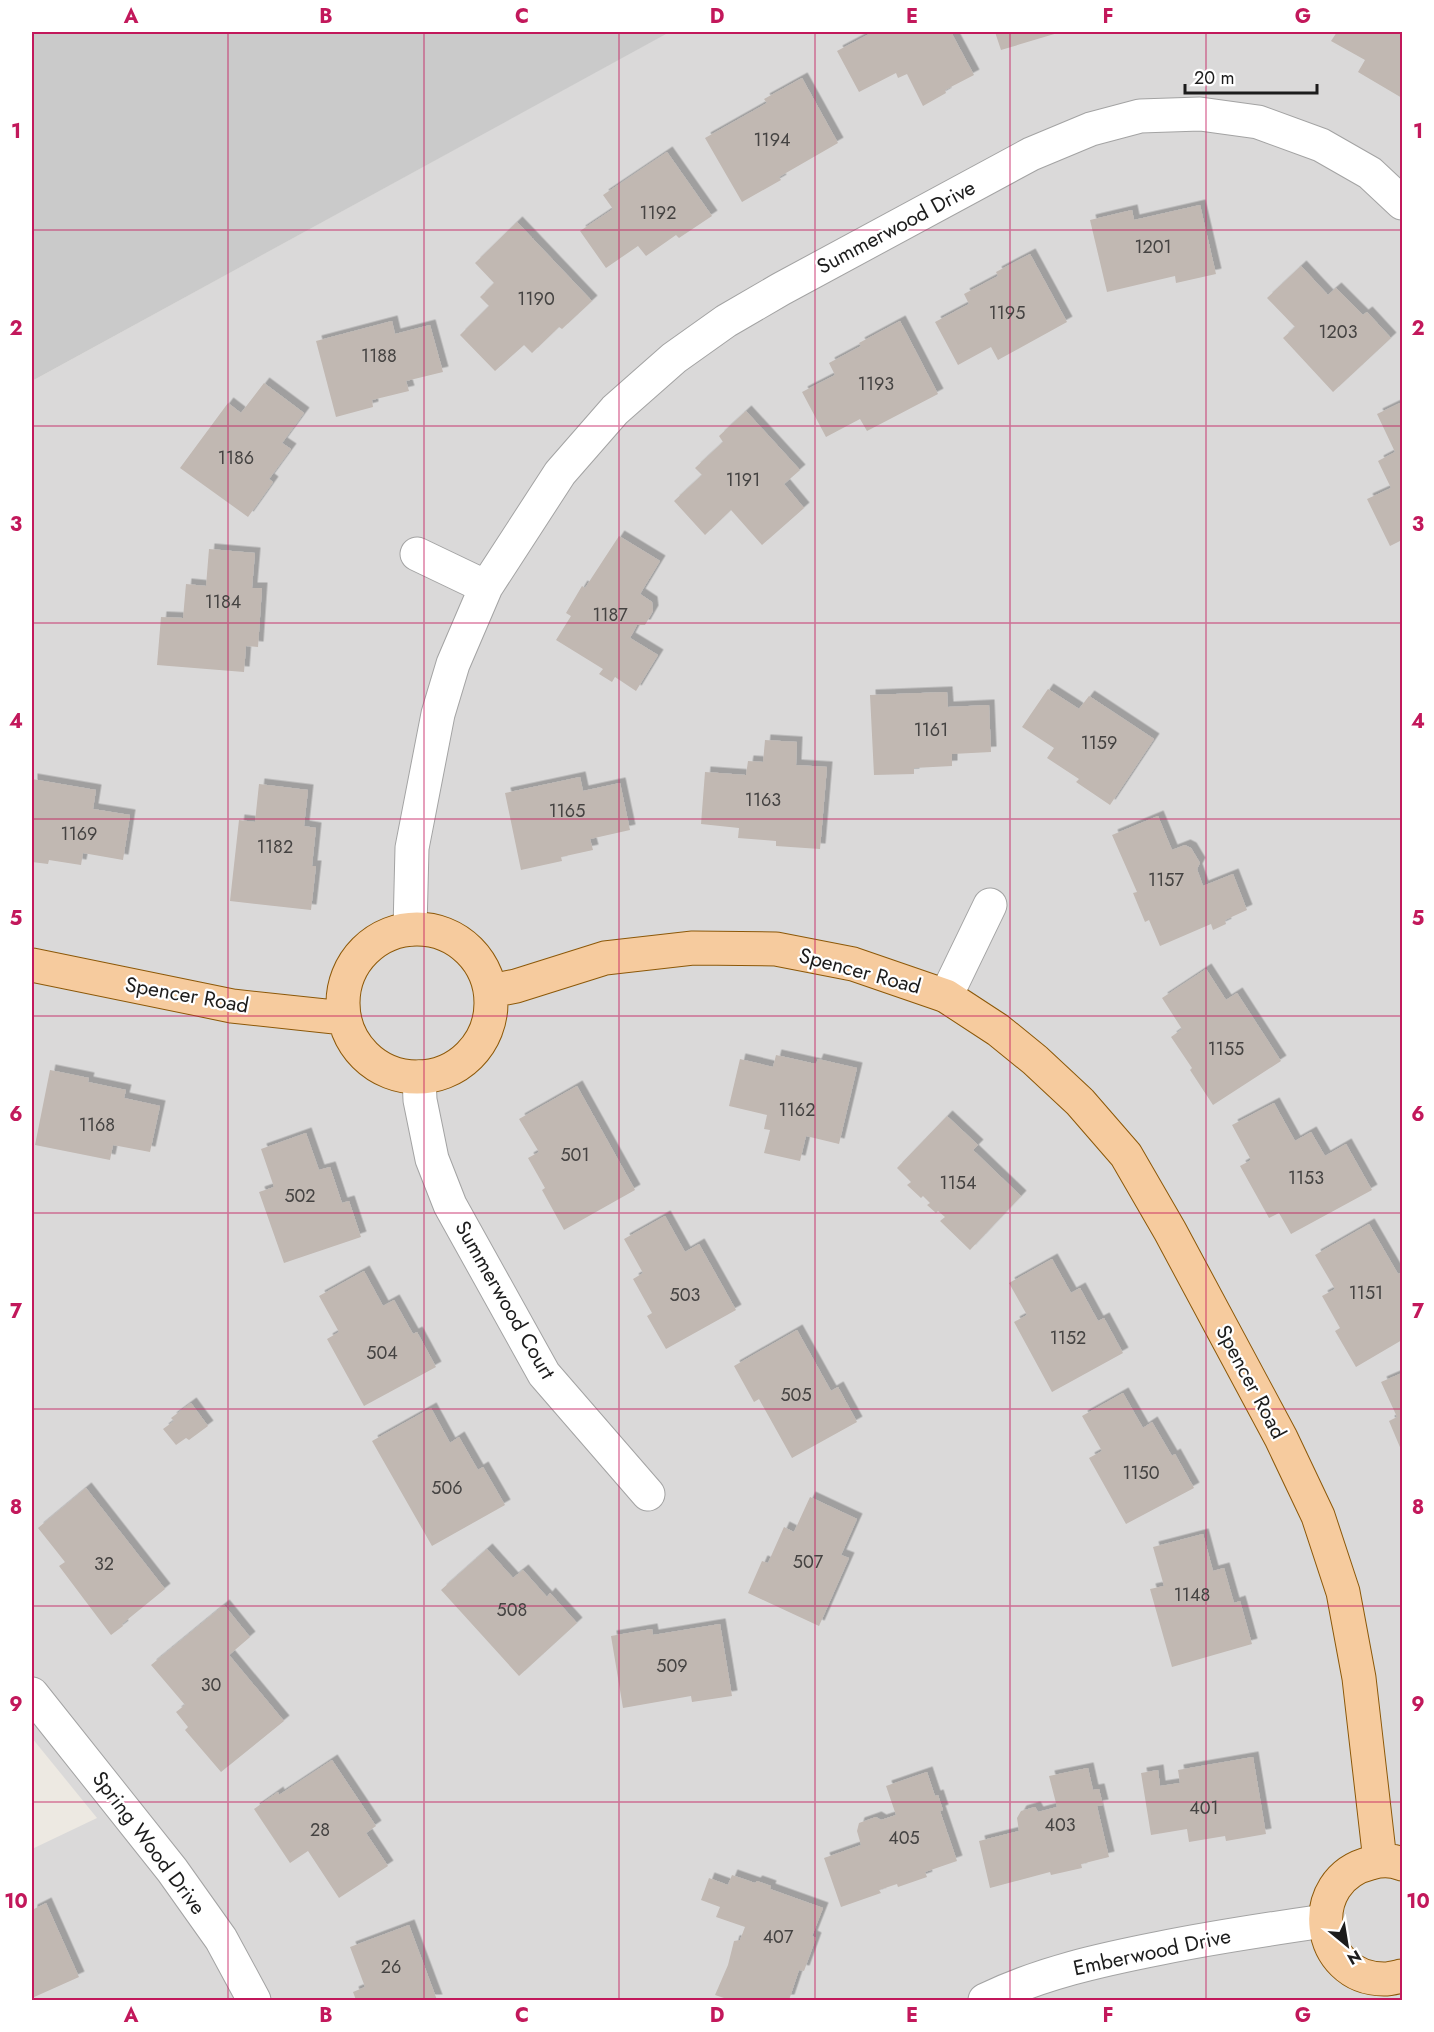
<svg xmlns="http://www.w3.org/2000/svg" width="1434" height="2032" font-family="Jost,sans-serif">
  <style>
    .residential { fill: #dad9d9 }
    .religious { fill: #cacaca }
    .building { fill: #c1b8b2; filter: url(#shadow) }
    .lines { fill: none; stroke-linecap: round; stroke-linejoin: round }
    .minor-casing { stroke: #a3a3a3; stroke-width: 35 }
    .major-casing { stroke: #8c5808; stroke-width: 35 }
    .minor { stroke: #fff; stroke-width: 33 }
    .major { stroke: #f6cb9e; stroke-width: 33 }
    .grid { fill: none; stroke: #c2185b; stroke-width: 1.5; stroke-opacity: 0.55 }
    .labels { text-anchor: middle; stroke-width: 4.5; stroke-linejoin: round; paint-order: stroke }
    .number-label { font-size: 18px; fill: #454342 }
    .street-label { font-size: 21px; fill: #1c1c1c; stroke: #fff }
    .neatline { fill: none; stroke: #c2185b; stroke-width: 2 }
    .grid-label { font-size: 20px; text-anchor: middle; font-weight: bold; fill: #c2185b }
  </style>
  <defs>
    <filter id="shadow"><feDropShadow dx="5.5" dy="-5.5" stdDeviation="0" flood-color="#0004"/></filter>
  </defs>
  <rect width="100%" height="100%" fill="#ede9e2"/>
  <path class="residential" d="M 662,32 L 1402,32 L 1402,2000 L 32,2000 L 32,1849 L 97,1818 L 32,1738 L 32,381 L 665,34 Z"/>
  <path class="religious" d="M 32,32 L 662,32 L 666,34 L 32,381 Z"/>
  <path class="building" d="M 873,32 L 951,32 L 974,75 L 945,90 L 946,93 L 923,106 L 907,74 L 898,78 L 896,73 L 859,92 L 837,51 Z
    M 995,32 L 1061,32 L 1001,50 Z
    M 1337,32 L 1402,32 L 1402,98 L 1358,72 L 1365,60 L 1331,41 Z
    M 802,78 L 838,143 L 779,177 L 781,180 L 742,202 L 705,138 L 767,103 L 764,99 Z
    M 667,152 L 712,216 L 679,238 L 676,235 L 646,256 L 638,246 L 606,268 L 580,231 L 613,209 L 603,195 Z
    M 1200,205 L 1216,274 L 1176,283 L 1175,276 L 1107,292 L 1090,220 L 1132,210 L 1134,220 Z
    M 517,222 L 592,301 L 562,329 L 559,327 L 532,353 L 524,345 L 495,371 L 460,335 L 489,306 L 480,297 L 494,283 L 475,263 Z
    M 1030,254 L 1067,322 L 998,360 L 991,347 L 958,365 L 935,322 L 969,304 L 964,294 L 998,276 L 996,272 Z
    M 1301,266 L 1328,295 L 1336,288 L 1363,315 L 1367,312 L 1391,338 L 1333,392 L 1283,338 L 1295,327 L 1267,298 Z
    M 392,321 L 395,334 L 430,325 L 443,372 L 406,381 L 409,391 L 372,400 L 373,407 L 336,417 L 316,341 Z
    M 900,321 L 938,394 L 867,431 L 860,419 L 826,437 L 802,392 L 835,375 L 829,363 L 861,346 L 859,343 Z
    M 264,383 L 304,413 L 282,443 L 291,449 L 269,479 L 273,482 L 248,517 L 180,468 L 228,403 L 241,413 Z
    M 1402,402 L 1402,540 L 1390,546 L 1367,499 L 1391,488 L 1378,461 L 1395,452 L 1377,414 Z
    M 746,411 L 800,470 L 784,484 L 804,508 L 762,545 L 731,510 L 705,535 L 674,501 L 702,475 L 695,468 L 723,442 L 719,436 Z
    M 619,536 L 660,561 L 640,594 L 652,602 L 653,611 L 645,625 L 637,625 L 630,638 L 658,655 L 636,691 L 615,677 L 612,682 L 599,674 L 603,669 L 556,640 L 571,616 L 566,613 L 582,586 L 585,588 Z
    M 209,549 L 255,553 L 252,588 L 262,588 L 258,647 L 246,646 L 244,672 L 157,665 L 161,617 L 183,618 L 186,584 L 206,586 Z
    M 1048,689 L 1079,709 L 1089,696 L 1154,739 L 1110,805 L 1076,782 L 1079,779 L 1047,758 L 1054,748 L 1022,727 Z
    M 947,692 L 948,707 L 989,705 L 991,752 L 952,754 L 952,766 L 914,768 L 914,774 L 874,775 L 870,695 Z
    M 765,740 L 797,742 L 796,765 L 827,767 L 820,849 L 776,846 L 776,841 L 738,838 L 739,828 L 701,824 L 705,772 L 746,775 L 748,761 L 763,762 Z
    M 580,777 L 583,791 L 620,783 L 630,830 L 590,839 L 593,850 L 561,857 L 562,861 L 521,870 L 505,793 Z
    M 32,779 L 96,790 L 93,809 L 130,815 L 123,860 L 83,853 L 81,865 L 49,860 L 48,864 L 32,862 Z
    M 259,784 L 308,790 L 304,826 L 316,828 L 312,866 L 316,866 L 311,910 L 230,901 L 239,820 L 255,822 Z
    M 1158,816 L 1172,850 L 1185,845 L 1191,848 L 1200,863 L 1197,869 L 1203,886 L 1233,874 L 1247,910 L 1225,920 L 1226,924 L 1213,930 L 1211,924 L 1160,946 L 1149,920 L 1145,922 L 1133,893 L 1137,892 L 1112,835 Z
    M 1206,969 L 1226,1000 L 1237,993 L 1281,1061 L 1213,1105 L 1190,1070 L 1192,1068 L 1171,1037 L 1182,1029 L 1162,998 Z
    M 776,1055 L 816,1064 L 818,1059 L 857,1068 L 839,1144 L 806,1136 L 800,1161 L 764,1153 L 770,1130 L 764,1129 L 767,1115 L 729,1106 L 740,1059 L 773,1067 Z
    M 50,1070 L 89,1078 L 88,1082 L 126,1090 L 124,1098 L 160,1106 L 150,1152 L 113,1145 L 110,1160 L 35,1145 Z
    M 577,1086 L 635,1190 L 564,1230 L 542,1190 L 545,1188 L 528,1158 L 539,1152 L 519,1119 Z
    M 1274,1103 L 1295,1141 L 1311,1132 L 1325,1156 L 1346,1144 L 1372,1190 L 1291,1234 L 1279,1213 L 1269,1218 L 1240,1166 L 1251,1160 L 1232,1125 Z
    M 947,1116 L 978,1145 L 973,1150 L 1021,1196 L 970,1250 L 940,1221 L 945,1217 L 938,1211 L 936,1213 L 927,1205 L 930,1203 L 923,1196 L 921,1198 L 907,1185 L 911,1182 L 897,1168 Z
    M 306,1133 L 319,1170 L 330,1167 L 342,1203 L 349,1201 L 361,1237 L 284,1263 L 259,1192 L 274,1187 L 261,1149 Z
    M 665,1216 L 685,1252 L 699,1244 L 736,1310 L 666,1349 L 647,1316 L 652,1313 L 633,1279 L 643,1273 L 624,1239 Z
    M 1369,1224 L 1398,1274 L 1402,1272 L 1402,1340 L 1356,1367 L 1335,1331 L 1340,1328 L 1322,1296 L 1335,1289 L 1315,1255 Z
    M 1052,1259 L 1071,1293 L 1080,1288 L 1098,1321 L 1104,1318 L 1123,1353 L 1052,1392 L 1014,1322 L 1027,1315 L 1009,1283 Z
    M 364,1271 L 383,1306 L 394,1300 L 413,1334 L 417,1332 L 436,1367 L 364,1406 L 327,1339 L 339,1332 L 319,1296 Z
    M 797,1330 L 831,1391 L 838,1387 L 857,1422 L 792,1458 L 759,1399 L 754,1402 L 734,1366 Z
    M 1402,1373 L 1402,1452 L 1389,1421 L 1397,1417 L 1381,1382 Z
    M 1123,1393 L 1143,1428 L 1152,1422 L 1172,1456 L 1175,1454 L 1194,1488 L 1126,1524 L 1089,1458 L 1102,1451 L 1082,1416 Z
    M 191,1403 L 208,1426 L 189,1440 L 186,1438 L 176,1445 L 163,1429 L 174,1421 L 171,1418 Z
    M 431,1408 L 450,1443 L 459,1437 L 478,1470 L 483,1467 L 505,1505 L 432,1546 L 372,1441 Z
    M 86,1488 L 165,1589 L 122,1624 L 123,1626 L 111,1635 L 59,1566 L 65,1562 L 38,1528 Z
    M 810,1497 L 857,1519 L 841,1555 L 849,1558 L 819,1626 L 748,1593 L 762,1561 L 768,1563 L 784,1527 L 794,1532 Z
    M 1203,1534 L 1213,1571 L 1224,1568 L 1234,1603 L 1240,1601 L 1252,1644 L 1172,1667 L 1150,1589 L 1164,1586 L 1153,1547 Z
    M 487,1549 L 513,1578 L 523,1570 L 547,1597 L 550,1593 L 577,1623 L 519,1676 L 441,1590 Z
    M 224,1605 L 250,1637 L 229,1655 L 284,1721 L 221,1772 L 185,1730 L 188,1727 L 176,1712 L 185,1705 L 151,1665 Z
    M 720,1624 L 732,1696 L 692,1702 L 691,1696 L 623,1708 L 611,1636 L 652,1629 L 653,1635 Z
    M 1253,1757 L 1266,1834 L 1226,1841 L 1225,1836 L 1189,1842 L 1187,1829 L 1151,1835 L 1141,1773 L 1158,1770 L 1160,1786 L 1180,1783 L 1178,1770 Z
    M 332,1760 L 376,1826 L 366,1833 L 388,1866 L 339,1898 L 308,1851 L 290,1863 L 254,1809 L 278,1792 L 279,1795 Z
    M 1088,1768 L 1093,1790 L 1099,1789 L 1103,1805 L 1097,1806 L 1109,1857 L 1081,1864 L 1082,1868 L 1051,1875 L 1050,1872 L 990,1888 L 979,1841 L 1019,1831 L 1017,1818 L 1021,1811 L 1035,1807 L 1038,1812 L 1057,1807 L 1049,1776 Z
    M 927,1772 L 935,1796 L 938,1795 L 943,1810 L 940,1811 L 957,1861 L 925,1872 L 927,1877 L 898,1887 L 897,1884 L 879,1890 L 881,1893 L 841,1907 L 824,1858 L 861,1845 L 857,1831 L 859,1823 L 876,1817 L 881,1820 L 896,1815 L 886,1786 Z
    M 732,1875 L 755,1883 L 757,1881 L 771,1886 L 770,1889 L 823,1908 L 812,1936 L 816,1938 L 804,1971 L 799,1970 L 789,2000 L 730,2000 L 715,1995 L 728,1965 L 734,1941 L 740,1940 L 745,1927 L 716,1917 L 720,1907 L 701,1900 L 709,1878 L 728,1885 Z
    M 46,1903 L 79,1977 L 32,1998 L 32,1910 Z
    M 409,1925 L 437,2000 L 356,2000 L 353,1992 L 365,1987 L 350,1947 Z"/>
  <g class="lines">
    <g class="minor-casing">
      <path id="minor" d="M 417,554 L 486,587
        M 410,929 L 412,848 L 438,714 L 453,664 L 486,587 L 560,473 L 615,410 L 674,358 L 726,321 L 781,289 L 1031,154 L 1091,129 L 1140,116 L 1200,114 L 1258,122 L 1321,145 L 1370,173 L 1402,203
        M 946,996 L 990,905
        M 419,1077 L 420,1100 L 432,1159 L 450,1205 L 544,1374 L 648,1494
        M 32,1694 L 172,1870 L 221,1939 L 254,2000
        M 985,2000 C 1041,1973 1100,1960 1161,1948 C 1215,1937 1269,1929 1324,1921"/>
    </g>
    <g class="major-casing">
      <path id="major" d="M343 1003a74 74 0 1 1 148 0a74 74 0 1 1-148 0Z
        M 32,965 L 232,1006 L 344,1018
        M 491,991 L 516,986 L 605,958 L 693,948 L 776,949 L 853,964 L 946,996 L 998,1030 L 1035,1060 L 1080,1102 L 1126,1155 L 1170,1231 L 1281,1438 L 1318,1516 L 1343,1592 L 1359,1678 L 1380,1861
        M 1402,1864 C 1392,1860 1381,1860 1371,1863 C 1303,1879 1315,1979 1384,1979 C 1390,1979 1397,1977 1402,1976"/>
    </g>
    <use href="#minor" class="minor"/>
    <use href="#major" class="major"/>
  </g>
  <path class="grid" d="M 228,32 L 228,2000M 424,32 L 424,2000M 619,32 L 619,2000M 815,32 L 815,2000M 1010,32 L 1010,2000M 1206,32 L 1206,2000M 32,230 L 1402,230M 32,426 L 1402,426M 32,623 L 1402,623M 32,819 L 1402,819M 32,1016 L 1402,1016M 32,1213 L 1402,1213M 32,1409 L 1402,1409M 32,1606 L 1402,1606M 32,1802 L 1402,1802"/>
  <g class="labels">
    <g class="number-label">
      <text x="772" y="146">1194</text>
      <text x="658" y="219">1192</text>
      <text x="1153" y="253">1201</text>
      <text x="536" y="305">1190</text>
      <text x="1007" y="319">1195</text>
      <text x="1338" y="338">1203</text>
      <text x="379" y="362">1188</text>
      <text x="876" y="390">1193</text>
      <text x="236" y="464">1186</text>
      <text x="743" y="486">1191</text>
      <text x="223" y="608">1184</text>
      <text x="610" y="621">1187</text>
      <text x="931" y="736">1161</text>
      <text x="1099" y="749">1159</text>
      <text x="763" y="806">1163</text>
      <text x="567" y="817">1165</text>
      <text x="79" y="840">1169</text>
      <text x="275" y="853">1182</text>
      <text x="1166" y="886">1157</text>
      <text x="1226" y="1055">1155</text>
      <text x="797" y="1116">1162</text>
      <text x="97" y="1131">1168</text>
      <text x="575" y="1161">501</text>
      <text x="1306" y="1184">1153</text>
      <text x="958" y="1189">1154</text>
      <text x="300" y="1202">502</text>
      <text x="1366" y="1299">1151</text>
      <text x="685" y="1301">503</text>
      <text x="1068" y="1344">1152</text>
      <text x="382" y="1359">504</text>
      <text x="796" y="1401">505</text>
      <text x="1141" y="1479">1150</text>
      <text x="447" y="1494">506</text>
      <text x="808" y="1568">507</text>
      <text x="104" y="1570">32</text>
      <text x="1192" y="1601">1148</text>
      <text x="512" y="1616">508</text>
      <text x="672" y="1672">509</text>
      <text x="211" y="1691">30</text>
      <text x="1204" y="1814">401</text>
      <text x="1060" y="1831">403</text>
      <text x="320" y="1836">28</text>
      <text x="904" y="1844">405</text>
      <text x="778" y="1943">407</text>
      <text x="391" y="1973">26</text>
    </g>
    <g class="street-label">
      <text transform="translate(896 227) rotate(-28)" y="7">Summerwood Drive</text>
      <text transform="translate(860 971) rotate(15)" y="7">Spencer Road</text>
      <text transform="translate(187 995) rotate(10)" y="7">Spencer Road</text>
      <text transform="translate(505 1300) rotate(60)" y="7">Summerwood Court</text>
      <text transform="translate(1251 1382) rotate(62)" y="7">Spencer Road</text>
      <text transform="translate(149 1843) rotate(53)" y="7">Spring Wood Drive</text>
      <text transform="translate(1152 1952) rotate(-12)" y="7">Emberwood Drive</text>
    </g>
  </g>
  <rect width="1434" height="2032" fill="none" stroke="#ffffff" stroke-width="66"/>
  <g transform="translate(1347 1945) rotate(150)" stroke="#ffffff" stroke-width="4.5" paint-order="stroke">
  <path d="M0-4.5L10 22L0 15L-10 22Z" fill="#1c1c1c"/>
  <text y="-9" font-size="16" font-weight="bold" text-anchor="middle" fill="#1c1c1c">N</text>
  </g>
  <path d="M1185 84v9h132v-9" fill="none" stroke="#1c1c1c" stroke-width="3"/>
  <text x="1194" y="84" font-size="18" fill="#1c1c1c" stroke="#ffffff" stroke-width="4.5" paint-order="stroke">20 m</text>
  <rect x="33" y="33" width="1368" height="1966" class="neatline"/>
  <g class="grid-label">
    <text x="131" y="23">A</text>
    <text x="326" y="23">B</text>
    <text x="522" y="23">C</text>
    <text x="717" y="23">D</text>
    <text x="912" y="23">E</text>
    <text x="1108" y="23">F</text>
    <text x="1303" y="23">G</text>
    <text x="16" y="138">1</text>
    <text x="1418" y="138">1</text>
    <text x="16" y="335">2</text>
    <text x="1418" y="335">2</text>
    <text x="16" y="531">3</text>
    <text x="1418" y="531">3</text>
    <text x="16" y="728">4</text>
    <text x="1418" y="728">4</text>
    <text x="16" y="925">5</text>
    <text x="1418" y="925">5</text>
    <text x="16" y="1121">6</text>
    <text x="1418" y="1121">6</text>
    <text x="16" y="1318">7</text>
    <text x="1418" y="1318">7</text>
    <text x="16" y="1514">8</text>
    <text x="1418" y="1514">8</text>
    <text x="16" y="1711">9</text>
    <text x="1418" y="1711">9</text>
    <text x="16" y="1908">10</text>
    <text x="1418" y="1908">10</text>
    <text x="131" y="2022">A</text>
    <text x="326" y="2022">B</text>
    <text x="522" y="2022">C</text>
    <text x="717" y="2022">D</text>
    <text x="912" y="2022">E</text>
    <text x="1108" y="2022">F</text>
    <text x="1303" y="2022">G</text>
  </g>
</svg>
